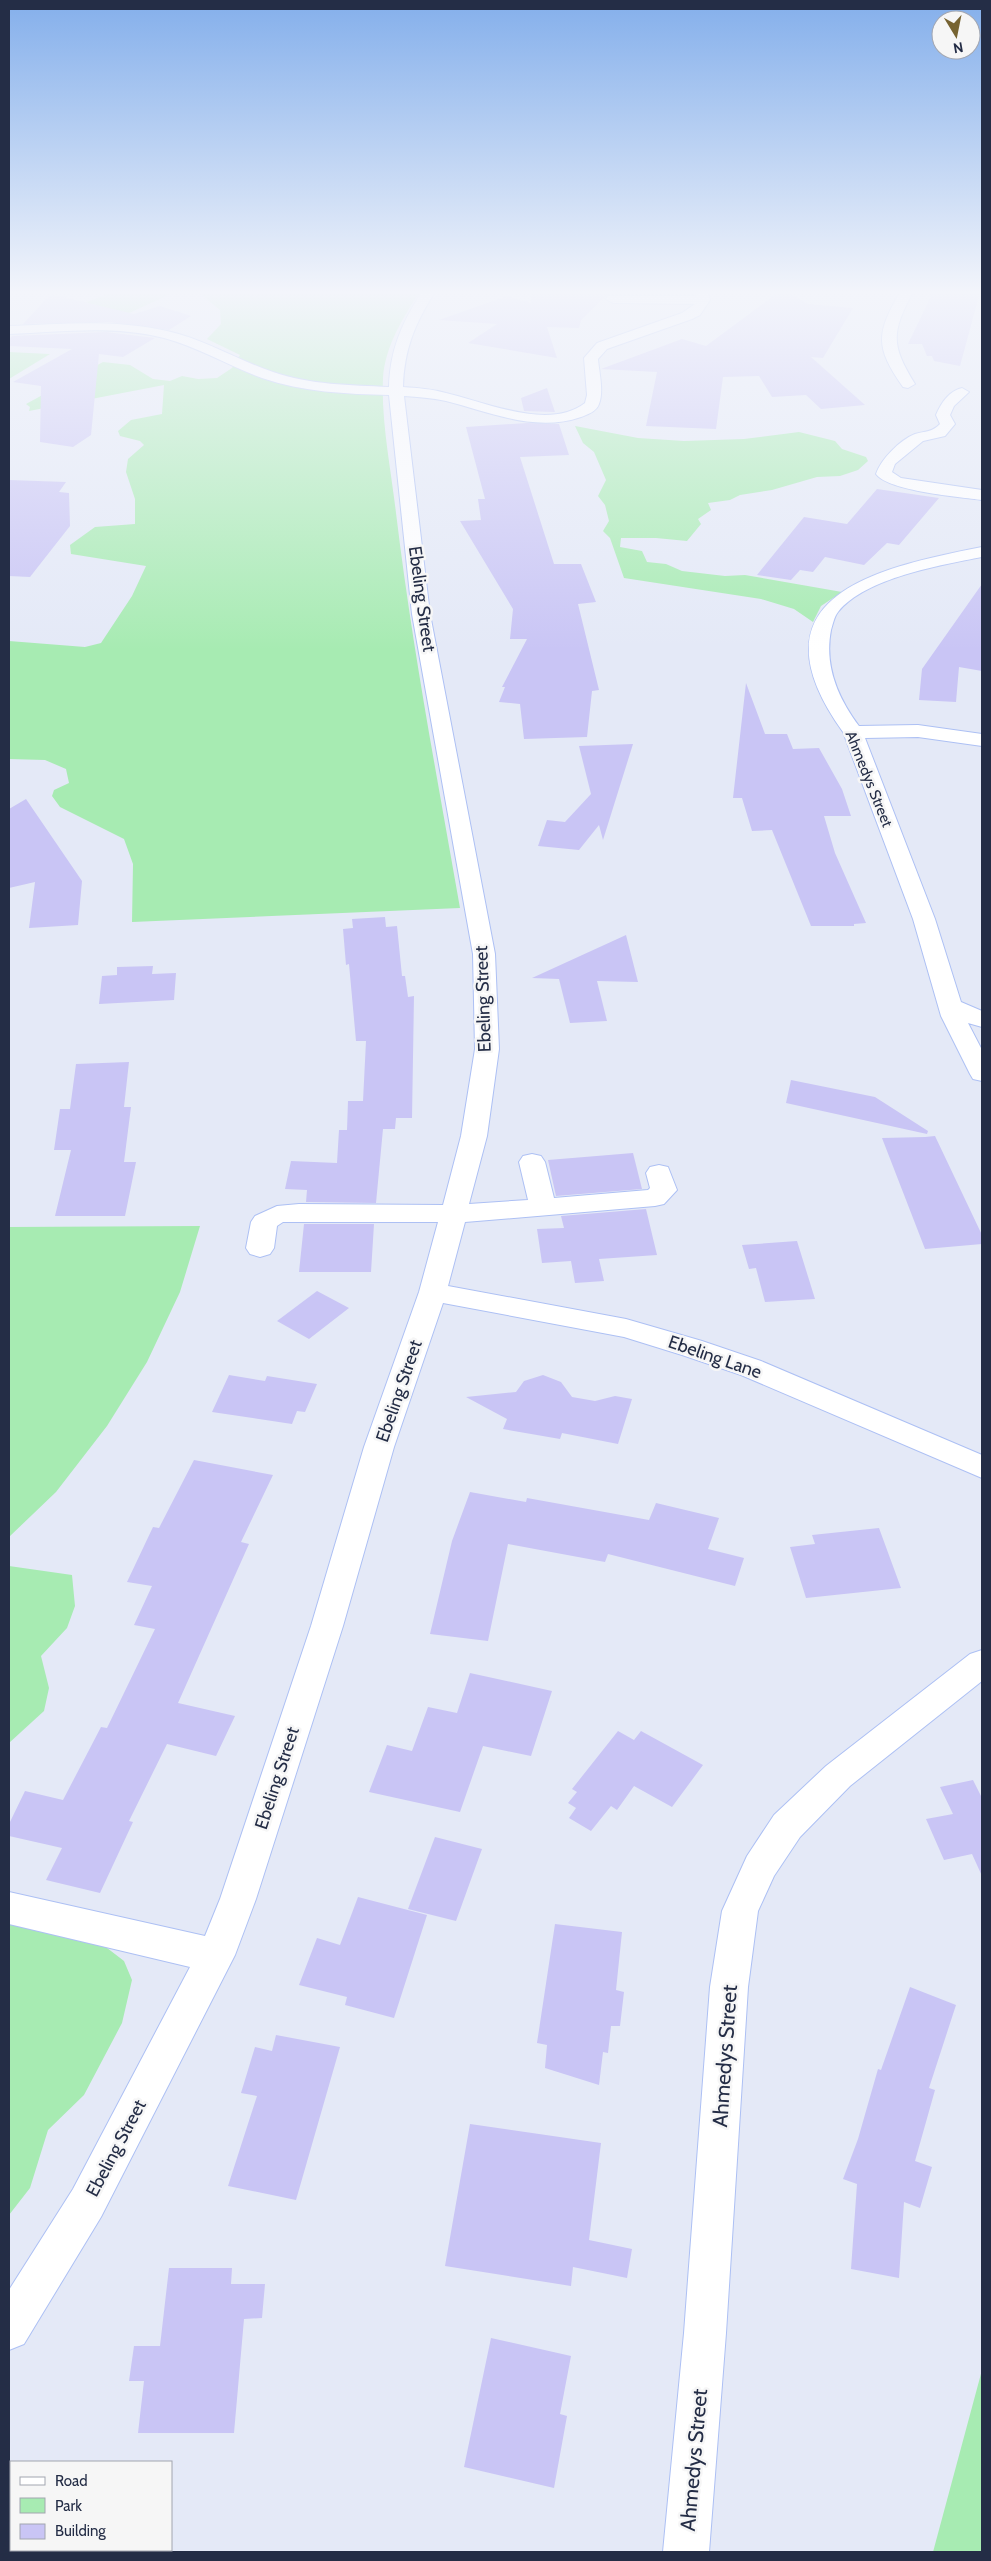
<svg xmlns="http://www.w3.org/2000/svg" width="991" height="2561" font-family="Cabin,sans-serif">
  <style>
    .green { fill: #a7ebb2 }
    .building { fill: #c9c5f5 }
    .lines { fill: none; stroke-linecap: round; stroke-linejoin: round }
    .minor-casing { stroke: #adc0f4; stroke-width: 2 }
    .minor { fill: #fff; fill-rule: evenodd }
    .labels { text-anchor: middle; stroke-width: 5; stroke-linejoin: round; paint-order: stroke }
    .far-street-label { font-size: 15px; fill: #242d46; stroke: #f6f6f6 }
    .street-label { font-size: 18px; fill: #242d46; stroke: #f6f6f6 }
    .near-street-label { font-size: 21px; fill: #242d46; stroke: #f6f6f6 }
  </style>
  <rect width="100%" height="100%" fill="#e4e9f7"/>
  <path class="green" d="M 112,292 L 175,292 L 116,319 L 42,320 Z
    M 198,292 L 420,292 C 403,317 385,347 383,378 C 381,422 391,469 396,513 C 412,646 437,777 460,908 L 132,922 L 133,864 L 124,839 L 60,807 L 52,796 L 54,790 L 69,783 L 66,769 L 45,760 L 9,759 L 9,641 L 85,647 L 101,643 L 132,596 L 146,566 L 71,554 L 70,545 L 95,527 L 135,524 L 135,499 L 126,472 L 128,459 L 144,445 L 140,441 L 120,436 L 118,431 L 131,420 L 162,414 L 164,385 L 29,411 L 30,407 L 26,404 L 103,362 L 130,365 L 153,379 L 170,381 L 182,376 L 198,379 L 217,378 L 232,368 L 240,355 L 207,339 L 221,324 L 220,310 Z
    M 9,352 L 49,354 L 50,354 L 9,379 Z
    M 575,426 L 638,438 L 684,441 L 744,439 L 799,432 L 835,441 L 842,449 L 866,457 L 868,461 L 858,470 L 840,476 L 817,477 L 772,490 L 740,495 L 730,500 L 708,503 L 711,510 L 698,519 L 701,524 L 687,541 L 656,538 L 621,538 L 620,547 L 642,551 L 647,562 L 666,564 L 682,571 L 725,576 L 745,575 L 842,592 L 821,606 L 813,622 L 794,609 L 761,599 L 624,578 L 610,538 L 603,531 L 609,521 L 605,505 L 598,496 L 606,480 L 594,452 L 583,443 Z
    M 200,1226 L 180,1292 L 147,1362 L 107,1426 L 56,1492 L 9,1537 L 9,1227 Z
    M 9,1566 L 72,1575 L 75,1606 L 67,1628 L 41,1656 L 49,1688 L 44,1711 L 9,1743 Z
    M 9,1924 L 98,1941 L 124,1961 L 132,1980 L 122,2023 L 84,2095 L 48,2130 L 30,2188 L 9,2215 Z
    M 982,2370 L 982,2552 L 933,2552 Z"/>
  <path class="building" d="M 531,292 L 610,292 L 581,320 L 579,328 L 547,327 L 557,358 L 468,343 L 497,324 L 439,320 L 507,296 L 531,303 Z
    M 779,292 L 788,292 L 808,304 L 853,308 L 823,358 L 811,357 L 865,405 L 821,409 L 806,395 L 772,397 L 759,376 L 723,377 L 716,429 L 646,426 L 657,372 L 601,369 L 682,339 L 706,346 Z
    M 933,292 L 980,292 L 960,366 L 934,361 L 932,356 L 927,356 L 922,344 L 908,344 Z
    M 51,294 L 134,314 L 160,306 L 191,316 L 169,330 L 108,322 L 23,324 Z
    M 106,332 L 155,338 L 123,357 L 99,354 L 91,435 L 73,447 L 40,442 L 41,386 L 13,382 L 72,349 L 9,346 L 9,339 L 12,336 Z
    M 547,388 L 555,412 L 524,411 L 521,398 Z
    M 527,423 L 559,424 L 569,455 L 520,457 L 554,564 L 581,564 L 596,602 L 578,604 L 599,690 L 592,691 L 587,737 L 524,739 L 520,704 L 499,702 L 505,687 L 502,687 L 527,639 L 510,639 L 513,609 L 460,521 L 481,520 L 478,499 L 485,499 L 466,427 Z
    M 9,480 L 66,482 L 59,492 L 69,493 L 70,526 L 30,577 L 9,576 Z
    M 877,489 L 939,498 L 899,545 L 887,543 L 864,565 L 825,557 L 813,572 L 800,570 L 791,580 L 757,575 L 804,517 L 847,524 Z
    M 982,584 L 982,671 L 959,667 L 956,702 L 919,700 L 922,669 Z
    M 746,683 L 765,734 L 787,734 L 793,749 L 819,748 L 842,789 L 851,816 L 824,816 L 835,853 L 866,923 L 854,924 L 854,926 L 811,926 L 772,830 L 752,831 L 742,798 L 733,798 Z
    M 633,744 L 603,840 L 599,825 L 579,850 L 538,846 L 547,820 L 565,822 L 591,794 L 579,746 Z
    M 26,799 L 82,881 L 78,925 L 29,928 L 35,882 L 9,888 L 9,809 Z
    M 385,917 L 386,927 L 397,926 L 402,976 L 405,976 L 408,997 L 414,996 L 412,1118 L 396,1118 L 395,1129 L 383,1129 L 376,1203 L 306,1202 L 307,1190 L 285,1189 L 291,1161 L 337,1163 L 339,1130 L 347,1130 L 348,1101 L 363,1101 L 366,1041 L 356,1041 L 349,964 L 346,965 L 343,929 L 353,928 L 352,919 Z
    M 626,935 L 638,982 L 597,981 L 607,1021 L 570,1023 L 559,979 L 532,978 Z
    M 153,966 L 152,974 L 176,973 L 174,1000 L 99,1004 L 102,976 L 117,975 L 117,967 Z
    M 129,1062 L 124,1107 L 131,1107 L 124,1162 L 136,1162 L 125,1216 L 55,1216 L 71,1150 L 54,1150 L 60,1109 L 70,1109 L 76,1064 Z
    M 791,1080 L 875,1097 L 928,1131 L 927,1134 L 786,1103 Z
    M 925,1137 L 935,1136 L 982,1235 L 982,1244 L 925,1249 L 882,1138 Z
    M 633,1153 L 642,1189 L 556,1196 L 548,1160 Z
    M 646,1209 L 657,1255 L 599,1259 L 604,1281 L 575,1283 L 571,1261 L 542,1263 L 537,1229 L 564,1228 L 561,1216 Z
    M 304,1224 L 374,1224 L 371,1272 L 299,1272 Z
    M 797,1241 L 815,1299 L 765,1302 L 756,1268 L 749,1269 L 742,1245 Z
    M 317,1291 L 349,1308 L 309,1339 L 277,1321 Z
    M 229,1375 L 265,1381 L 267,1376 L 317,1384 L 305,1412 L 297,1411 L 292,1424 L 212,1412 Z
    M 543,1375 L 561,1382 L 572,1397 L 595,1401 L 615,1396 L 632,1399 L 618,1444 L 562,1433 L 560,1439 L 503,1429 L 507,1419 L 466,1397 L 516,1392 L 524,1381 Z
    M 194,1460 L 273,1475 L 241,1542 L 249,1544 L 178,1703 L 235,1716 L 216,1756 L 167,1744 L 129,1821 L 133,1822 L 100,1893 L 46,1880 L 62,1848 L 9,1836 L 9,1824 L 25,1791 L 63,1800 L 101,1727 L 107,1728 L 155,1629 L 134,1625 L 152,1586 L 127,1582 L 153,1527 L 159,1528 Z
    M 470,1492 L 526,1502 L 527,1498 L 649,1520 L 656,1503 L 719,1518 L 708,1549 L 744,1558 L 735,1586 L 608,1554 L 605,1562 L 508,1544 L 488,1641 L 430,1634 L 452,1541 Z
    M 879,1528 L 901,1588 L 806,1598 L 790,1547 L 815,1544 L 812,1535 Z
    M 470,1673 L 552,1691 L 531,1756 L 483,1746 L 460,1812 L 369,1792 L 387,1745 L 412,1751 L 428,1707 L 457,1713 Z
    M 618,1731 L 634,1740 L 641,1731 L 703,1765 L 672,1807 L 634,1786 L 617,1810 L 611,1806 L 591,1831 L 569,1818 L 576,1808 L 568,1803 L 577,1792 L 572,1789 Z
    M 973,1780 L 982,1798 L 982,1876 L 972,1854 L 944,1860 L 926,1819 L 953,1814 L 940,1787 Z
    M 435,1837 L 482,1849 L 456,1921 L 408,1909 Z
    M 358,1897 L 427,1915 L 394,2018 L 345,2005 L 347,1997 L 299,1985 L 317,1938 L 340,1945 Z
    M 555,1924 L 622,1932 L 616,1990 L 624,1992 L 620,2026 L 611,2026 L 608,2053 L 603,2052 L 599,2085 L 545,2068 L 547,2045 L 537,2043 Z
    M 910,1987 L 956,2005 L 929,2088 L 935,2090 L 915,2161 L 932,2167 L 920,2208 L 904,2202 L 899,2278 L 851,2269 L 857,2184 L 843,2179 L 858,2139 L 878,2069 L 881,2070 Z
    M 276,2035 L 340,2047 L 296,2200 L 228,2186 L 257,2096 L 241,2093 L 255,2047 L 272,2051 Z
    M 470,2124 L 601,2143 L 589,2240 L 632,2249 L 627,2278 L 573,2267 L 571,2286 L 445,2266 Z
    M 169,2268 L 232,2268 L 231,2284 L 265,2284 L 262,2318 L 244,2319 L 234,2433 L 138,2433 L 144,2381 L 129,2381 L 134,2346 L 160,2346 Z
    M 491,2338 L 571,2356 L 560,2414 L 567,2416 L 554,2488 L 464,2467 Z"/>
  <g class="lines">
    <g class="minor-casing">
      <path id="minor" d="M 422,292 L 435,292 C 415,323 404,350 403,387 C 418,388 432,389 446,393 C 485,402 549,431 585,403 L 587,395 L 584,358 L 597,343 L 682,313 L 695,304 L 613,303 L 606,299 L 608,296 L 696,296 L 696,292 L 708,292 L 710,300 L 700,315 L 692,319 L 607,349 L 598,359 C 599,372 604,391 599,404 C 597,411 587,415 581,417 C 535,433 490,412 446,401 C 432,398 418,397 404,396 L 430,614 L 495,954 L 499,1049 L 487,1136 L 469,1204 L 528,1200 L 519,1162 L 523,1156 L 532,1154 L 541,1156 L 545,1162 L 554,1198 L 648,1190 L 650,1188 L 646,1173 L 650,1167 L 659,1165 L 668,1167 L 677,1190 L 664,1204 L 655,1206 L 465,1222 L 448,1286 L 626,1319 L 702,1341 L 761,1361 L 982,1455 L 982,1478 L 741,1375 L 682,1355 L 624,1337 L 443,1303 L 394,1447 L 343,1626 L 256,1899 L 235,1955 L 101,2217 L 24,2344 L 9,2350 L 9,2290 L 73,2189 L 190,1967 L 9,1924 L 9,1892 L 205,1936 L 220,1899 L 311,1626 L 364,1447 L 419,1292 L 438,1222 L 283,1222 L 277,1226 L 274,1248 L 270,1254 L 260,1257 L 250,1254 L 246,1248 L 251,1222 L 255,1216 L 277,1206 L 299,1204 L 443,1205 L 461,1136 L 475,1049 L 473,954 L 412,614 L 389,395 C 346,394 303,392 262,378 C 229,366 198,347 164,338 C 114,325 60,332 9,334 L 9,326 C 62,324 115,319 167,331 C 204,339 237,360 273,372 C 310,385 350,385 389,387 C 390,350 402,322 422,292 Z
        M 900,292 L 913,292 C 891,333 891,345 915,384 L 908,388 L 903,387 C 875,347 876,334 900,292 Z
        M 962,388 L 969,392 L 954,406 L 950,415 L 955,424 L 945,436 L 923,441 L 895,464 L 892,472 L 901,478 L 982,490 L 982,500 C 960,497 888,491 876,474 C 881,459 900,440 915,434 C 925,431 933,432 940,424 L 936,415 C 941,403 949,391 962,388 Z
        M 982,547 L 982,557 C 941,565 865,578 838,612 C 834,617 833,624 831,630 C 824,666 838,698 859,726 L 918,725 L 982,734 L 982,746 L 918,737 L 865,738 L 935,919 L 961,1002 L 982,1011 L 982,1027 L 968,1023 L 982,1050 L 982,1081 L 973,1079 L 970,1074 L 941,1016 L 913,919 L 843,732 C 746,597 875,568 982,547 Z
        M 982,1650 L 982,1681 L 850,1786 L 800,1837 L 774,1876 L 758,1911 L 748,1987 L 726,2333 L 709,2552 L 663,2552 L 684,2333 L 710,1987 L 722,1911 L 747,1856 L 774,1815 L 826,1766 L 970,1654 Z"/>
    </g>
    <use href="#minor" class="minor"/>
  </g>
  <linearGradient id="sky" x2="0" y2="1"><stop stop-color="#84afeb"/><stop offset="0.45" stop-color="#f3f5fb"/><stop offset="1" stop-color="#f3f5fb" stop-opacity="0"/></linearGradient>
  <rect width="991" height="650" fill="url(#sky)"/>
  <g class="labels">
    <g class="far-street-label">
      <text transform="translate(869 779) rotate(68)" y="5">Ahmedys Street</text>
    </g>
    <g class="street-label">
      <text transform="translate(422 599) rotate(82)" y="6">Ebeling Street</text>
      <text transform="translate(483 999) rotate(-92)" y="6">Ebeling Street</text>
      <text transform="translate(715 1357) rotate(19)" y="6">Ebeling Lane</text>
      <text transform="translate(399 1391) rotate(-71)" y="6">Ebeling Street</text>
      <text transform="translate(277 1778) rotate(-72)" y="6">Ebeling Street</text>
      <text transform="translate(116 2148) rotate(-62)" y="6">Ebeling Street</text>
    </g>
    <g class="near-street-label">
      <text transform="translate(725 2056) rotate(-86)" y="7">Ahmedys Street</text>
      <text transform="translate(694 2460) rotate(-85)" y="7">Ahmedys Street</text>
    </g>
  </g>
  <rect width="991" height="2561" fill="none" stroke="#242d46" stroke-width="20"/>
  <rect x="10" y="2461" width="162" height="90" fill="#f6f6f6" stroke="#a2a6b0"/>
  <rect x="20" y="2477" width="25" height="8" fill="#ffffff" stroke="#a2a6b0"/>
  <text x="55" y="2486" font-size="15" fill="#242d46">Road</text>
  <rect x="20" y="2498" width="25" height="15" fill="#a7ebb2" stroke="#a2a6b0"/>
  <text x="55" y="2511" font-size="15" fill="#242d46">Park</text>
  <rect x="20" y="2524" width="25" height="15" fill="#c9c5f5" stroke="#a2a6b0"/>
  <text x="55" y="2536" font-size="15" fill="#242d46">Building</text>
  <g transform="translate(956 35) rotate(170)"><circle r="24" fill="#f6f6f6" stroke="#a2a6b0"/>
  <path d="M0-4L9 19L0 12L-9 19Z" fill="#766332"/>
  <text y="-8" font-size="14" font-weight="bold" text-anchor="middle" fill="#242d46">N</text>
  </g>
</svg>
